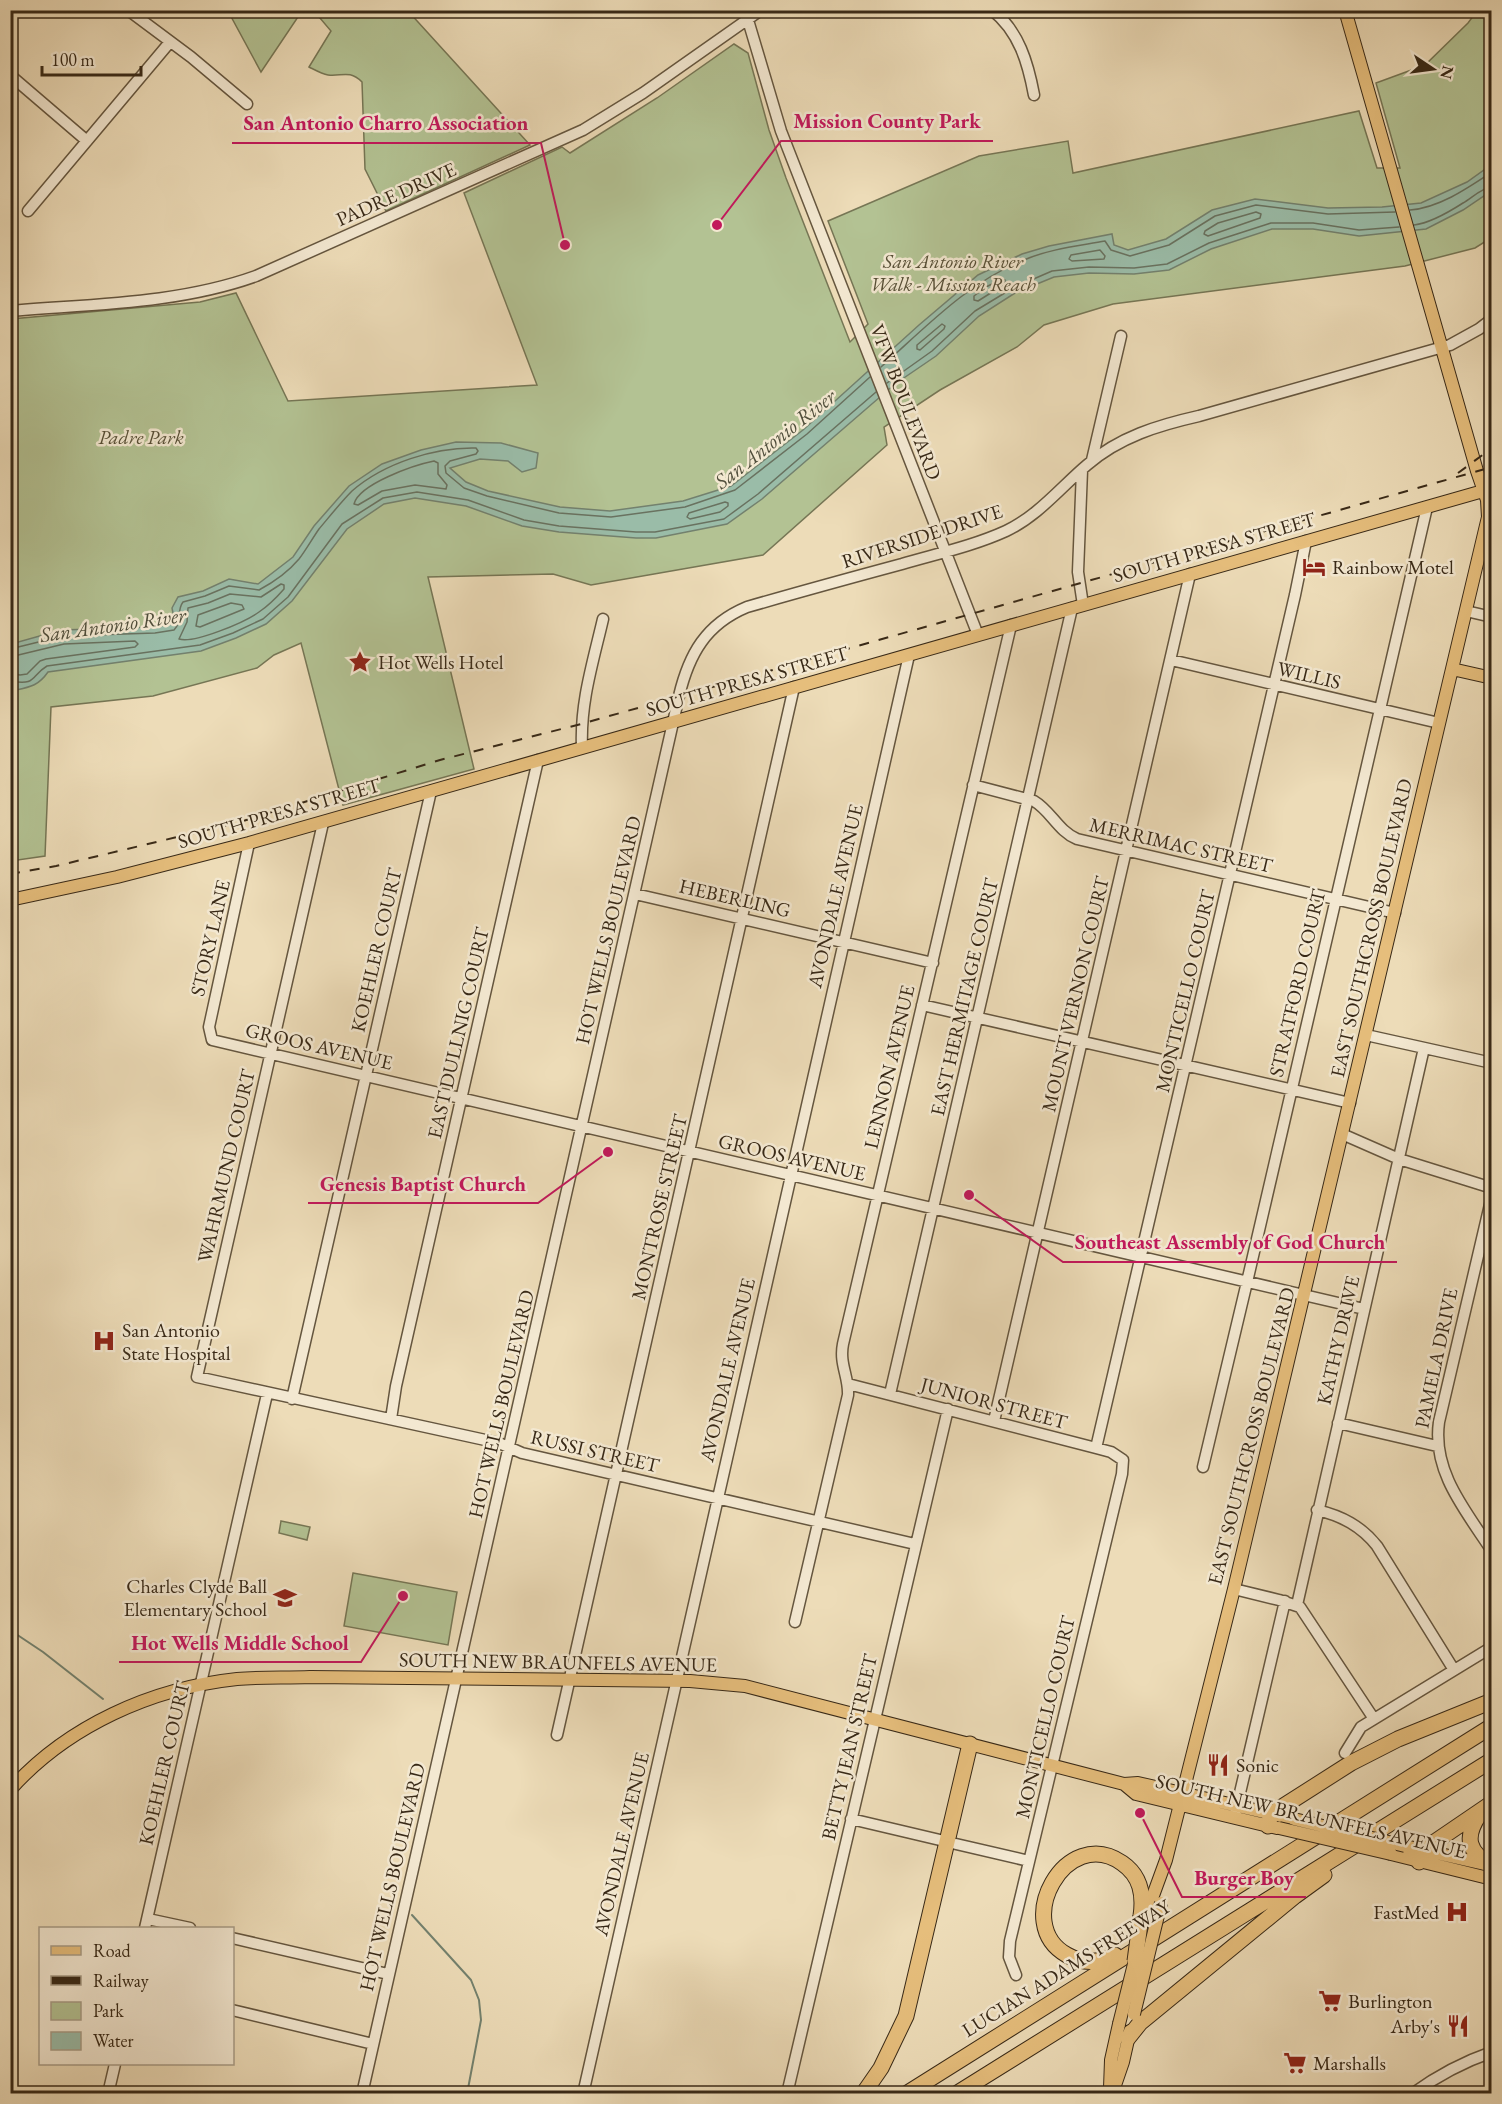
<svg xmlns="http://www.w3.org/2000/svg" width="1502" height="2104" font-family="'EB Garamond',serif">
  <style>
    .green { fill: #b3c293; stroke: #767655; stroke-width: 1.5 }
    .water { fill: #9abca8; stroke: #73816e; stroke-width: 1.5 }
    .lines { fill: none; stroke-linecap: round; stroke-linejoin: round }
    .shore { stroke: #697260; stroke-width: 1.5 }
    .stream { stroke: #73816e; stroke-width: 2 }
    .minor-casing { stroke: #65563f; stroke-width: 13 }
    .major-casing { stroke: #382917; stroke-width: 14 }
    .highway-casing { stroke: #382917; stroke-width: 17 }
    .minor { stroke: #f3e8d1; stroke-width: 10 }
    .major { stroke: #e6be7c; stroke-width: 12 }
    .highway { stroke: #e6be7c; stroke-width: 15 }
    .rail { stroke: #382917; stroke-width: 2; stroke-dasharray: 10 10; stroke-linecap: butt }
    .major-bridge-casing { stroke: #382917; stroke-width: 14; stroke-linecap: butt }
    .highway-bridge-casing { stroke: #382917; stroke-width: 17; stroke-linecap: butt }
    .major-bridge { stroke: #e6be7c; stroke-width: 12 }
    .highway-bridge { stroke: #e6be7c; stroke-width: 15 }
    .labels { text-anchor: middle; stroke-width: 5; stroke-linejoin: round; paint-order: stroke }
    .street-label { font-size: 20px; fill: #382917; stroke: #f3e8d1 }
    .park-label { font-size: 20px; font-style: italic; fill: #574f36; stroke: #f3e8d1 }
    .poi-label { font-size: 20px; fill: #382917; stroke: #f3e8d1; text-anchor: start }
    .water-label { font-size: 21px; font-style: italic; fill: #504e3b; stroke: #f3e8d1 }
    .leader { fill: none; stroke: #c2185b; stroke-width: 2 }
    .callout-dot { fill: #c2185b; stroke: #f3e8d1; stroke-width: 2 }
    .callout-label { font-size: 21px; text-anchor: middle; font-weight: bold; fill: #c2185b; stroke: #f3e8d1; stroke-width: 5; stroke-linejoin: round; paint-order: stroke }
  </style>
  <rect width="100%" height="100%" fill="#eddcb8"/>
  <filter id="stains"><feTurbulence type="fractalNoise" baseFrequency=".00333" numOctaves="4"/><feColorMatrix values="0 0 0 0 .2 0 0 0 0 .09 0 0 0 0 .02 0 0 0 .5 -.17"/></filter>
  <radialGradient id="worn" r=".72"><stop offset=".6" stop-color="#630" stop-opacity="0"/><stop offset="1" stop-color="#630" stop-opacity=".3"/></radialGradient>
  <path class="green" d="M 228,11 L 302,11 L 261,72 Z
    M 314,11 L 408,11 L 530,145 L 386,211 L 365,169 L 362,82 C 349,69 341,77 328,75 C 322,74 315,70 309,67 L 331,31 Z
    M 1477,11 L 1491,11 L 1491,238 L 1475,248 L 1405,266 L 1113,304 L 1044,325 L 1017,347 L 940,390 L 884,427 L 887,445 L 763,555 L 591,585 L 553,574 L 428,577 L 474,769 L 343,805 L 301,643 L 274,655 L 257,668 L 153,696 L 51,707 L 45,856 L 11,861 L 11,319 L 200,302 L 236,293 L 288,401 L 537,385 L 464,193 L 562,147 L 570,153 L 657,98 L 734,44 L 748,53 L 769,130 L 786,178 L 850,342 L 868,324 L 828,221 L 979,156 L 1068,141 L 1073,173 L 1359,111 L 1377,168 L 1400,168 L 1376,83 L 1425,65 L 1468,23 Z
    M 281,1521 L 310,1527 L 307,1540 L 279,1533 Z
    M 353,1573 L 457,1592 L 448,1645 L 344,1626 Z"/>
  <path class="water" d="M 1491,165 L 1491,191 L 1463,210 L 1426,229 L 1359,236 L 1313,229 L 1272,229 L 1211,249 L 1169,270 L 1134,274 L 1089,273 L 1054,277 L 1015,293 L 979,316 L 936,356 L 895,384 L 762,499 L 727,524 L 656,538 L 636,538 L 559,532 L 522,526 L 466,506 L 415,498 L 384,504 L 347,529 L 292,601 L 266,624 L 236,638 L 201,651 L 48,672 C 39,685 31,687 16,690 L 11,687 L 11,644 L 61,630 L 155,627 L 172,624 L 174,618 L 172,608 L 178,597 L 203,591 L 229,579 L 258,584 L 293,557 L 314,526 L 349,486 L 382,464 L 421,450 L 456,442 L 501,443 L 538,453 L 536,468 L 522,472 L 508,461 L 480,459 L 450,468 L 466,482 L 488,491 L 560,507 L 610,511 L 683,501 L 731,486 L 803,430 L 919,325 L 978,275 L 1022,254 L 1049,246 L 1112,234 L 1114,245 L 1128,250 L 1166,239 L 1212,210 L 1255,199 L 1328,208 L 1382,207 L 1421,203 L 1467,182 Z"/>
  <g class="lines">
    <path class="shore" d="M 1410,210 C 1439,208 1468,188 1492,172
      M 1256,212 L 1261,214 L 1260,218 L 1208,236 L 1204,234 L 1205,231 L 1218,223 Z
      M 1414,225 C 1431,223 1449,212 1463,203 C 1472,198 1481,188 1492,187
      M 1100,250 L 1105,256 L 1104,259 L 1072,261 L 1069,259 L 1071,255 Z
      M 1002,279 L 1005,280 L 1005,284 L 978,301 L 974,300 L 974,296 L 986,287 Z
      M 942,324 L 945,326 L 944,329 L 920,350 L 917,349 L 917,345 Z
      M 881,367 C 925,328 968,282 1024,260 C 1049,249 1078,246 1105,241 L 1111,250 L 1130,256 L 1169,245 L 1215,216 L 1256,205 L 1328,214 L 1395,212
      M 887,383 L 932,351 L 975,311 L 1013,288 L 1052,271 L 1089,267 L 1134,268 L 1167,264 L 1209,243 L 1271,223 L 1313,223 L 1359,230 L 1399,227
      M 434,461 L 438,463 L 438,474 L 447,485 L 446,489 L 415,485 L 382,491 L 358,505 L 354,504 C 359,484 414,465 434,461 Z
      M 725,502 L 728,503 L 728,506 L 720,512 L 690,519 L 687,517 L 689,513 Z
      M 281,584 L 284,585 L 284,589 C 277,597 268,606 259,612 C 245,622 194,644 179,639 L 187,622 L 188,608 L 208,603 L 230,594 L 261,597 Z
      M 231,603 L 242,605 L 244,609 L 200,627 L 196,626 L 198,615 Z
      M 10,649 L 63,636 L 155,633 L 174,630 C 183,621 176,611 183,602 L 205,596 L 229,586 L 259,590 C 272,583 289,571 299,559 C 306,550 312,539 319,529 C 330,516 341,502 352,491 C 384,463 435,447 476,448 L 478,451 L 476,454 L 450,461 L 445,466 L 446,473 L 464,488 L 487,496 L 559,513 L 611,517 L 685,507 L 735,490 L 807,434 L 870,377
      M 10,657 L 64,644 L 135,641 L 138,644 L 135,647 L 46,659 L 40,661 L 27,674 L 20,675 L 10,673
      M 10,681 C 38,686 30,676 47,666 L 200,645 L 233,633 L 263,619 L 288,597 L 342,524 L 383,498 L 417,492 L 468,500 L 524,520 L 559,526 L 636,532 L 655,532 L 724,519 L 758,494 L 876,392"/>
    <path class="stream" d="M 10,1630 L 43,1652 L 103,1699
      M 412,1915 L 471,1980 L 479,2000 L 481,2020 L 467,2094"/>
    <g class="minor-casing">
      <path id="minor" d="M 128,10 L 191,57 L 247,104
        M 745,10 L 781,131 L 978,635
        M 992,10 C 1019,31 1028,63 1034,95
        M 10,75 L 87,141
        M 28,211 L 170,42
        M 10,311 C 92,304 178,304 256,276 L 583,130 L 643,93 L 761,10
        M 1092,460 L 1121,336
        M 1082,470 L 1078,572 L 1083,605
        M 1466,611 L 1492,617
        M 1171,660 L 1439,723
        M 582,747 C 580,703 593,662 603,619
        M 973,785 L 1034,801 C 1051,811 1058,831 1077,839 L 1395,913
        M 323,823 L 197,1377 L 499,1443 L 522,1453 L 915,1544
        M 249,843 L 209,1027 L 212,1040 L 1364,1309
        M 635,894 L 933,963
        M 922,1005 L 1350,1103
        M 1366,1035 L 1492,1063
        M 1342,1134 L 1399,1159 L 1492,1188
        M 1492,1196 L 1439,1422 C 1432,1472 1466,1511 1492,1551
        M 848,1384 L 1096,1448 L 1111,1452 L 1123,1460 L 1122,1474 L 1010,1941 L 1009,1957 L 1016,1975
        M 890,1394 L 1072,608
        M 292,1399 L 431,791
        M 391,1419 L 396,1386 L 538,760
        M 994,1421 L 1190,574
        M 1338,1423 L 1437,1446
        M 1096,1448 L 1295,595 L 1306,541
        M 1203,1467 L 1247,1282 L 1427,507
        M 1317,1510 C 1342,1516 1361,1526 1377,1546 L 1454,1670
        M 1234,1589 L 1279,1600 L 1300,1607 L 1374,1719
        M 1297,1605 L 1424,1048
        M 795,1622 L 848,1395 C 849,1377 839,1364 843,1344 L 1011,625
        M 557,1735 L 794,687
        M 1345,1753 L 1361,1727 L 1492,1647
        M 1235,1814 L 1285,1601
        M 851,1819 L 940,1840
        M 956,1844 L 1029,1861
        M 148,1919 L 190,1928
        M 145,1928 L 267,1394
        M 232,1938 L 388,1974
        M 232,2010 L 373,2044
        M 108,2094 L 115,2064
        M 362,2094 L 679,696 C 689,654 706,624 747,607 C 799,592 850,578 902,564 C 936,554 973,546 1006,531 C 1038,516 1061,487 1087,465 C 1119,437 1159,425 1199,416 L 1450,345 L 1479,329 L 1492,319
        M 583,2094 L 909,655
        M 787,2094 L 948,1409
        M 1412,2094 C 1437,2076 1463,2062 1492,2052"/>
    </g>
    <g class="major-casing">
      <path id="major" d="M 1452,669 L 1492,678
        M 10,900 L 117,877 L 249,843 L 1490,489
        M 1124,1784 L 1136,1794 L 1277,1828
        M 10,1790 C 67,1726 152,1688 237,1679 C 261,1677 286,1678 310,1677 L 690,1681 L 745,1686 L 1124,1784 L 1138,1783 L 1294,1819
        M 1405,1846 L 1489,1865
        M 1391,1854 L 1492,1879
        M 1147,1912 L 1166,1860 L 1234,1589 L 1488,517 L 1487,500 L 1477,471 L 1345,10
        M 1110,2088 L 1111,2060 L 1119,2024
        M 1112,2094 L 1123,2062 L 1130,2031"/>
    </g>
    <g class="highway-casing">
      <path id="highway" d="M 1479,1815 C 1464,1838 1468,1851 1491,1866
        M 1268,1826 L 1271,1814 L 1351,1763 L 1398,1739 L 1492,1701
        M 1419,1862 L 1423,1850 L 1492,1803
        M 1115,1955 C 1099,1963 1083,1964 1067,1955 C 1011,1924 1066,1824 1122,1863 C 1141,1876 1144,1895 1141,1916
        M 1128,2038 L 1140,2023 L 1295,1896 L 1324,1875
        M 863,2094 L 881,2068 L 906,2016 L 970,1744
        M 906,2094 L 1492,1726
        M 956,2094 L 1492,1760"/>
    </g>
    <use href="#minor" class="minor"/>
    <use href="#major" class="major"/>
    <use href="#highway" class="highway"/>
    <path class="rail" d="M 1458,473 L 1492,448
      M 10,874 L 56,866 L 240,822 L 440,760 L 581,724 L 1492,467"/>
    <g class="major-bridge-casing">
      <path id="major-bridge" d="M 1294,1819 L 1405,1846
        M 1279,1828 L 1391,1854
        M 1134,2014 L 1161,1903
        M 1119,2024 L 1137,1952"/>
    </g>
    <g class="highway-bridge-casing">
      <path id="highway-bridge" d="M 1135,1961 L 1141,1916"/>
    </g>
    <use href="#major-bridge" class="major-bridge"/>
    <use href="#highway-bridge" class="highway-bridge"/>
  </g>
  <defs>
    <g id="hotel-bare" transform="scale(1.8)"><path d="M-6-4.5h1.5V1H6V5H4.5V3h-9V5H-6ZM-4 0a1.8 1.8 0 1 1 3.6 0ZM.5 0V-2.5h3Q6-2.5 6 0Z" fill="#8f2418" stroke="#f3e8d1" stroke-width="2.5" paint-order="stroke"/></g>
    <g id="sight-bare" transform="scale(1.8)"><path d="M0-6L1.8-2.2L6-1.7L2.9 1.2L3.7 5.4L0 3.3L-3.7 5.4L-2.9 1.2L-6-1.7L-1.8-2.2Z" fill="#8f2418" stroke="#f3e8d1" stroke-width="2.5" paint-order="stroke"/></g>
    <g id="hospital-bare" transform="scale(1.8)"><path d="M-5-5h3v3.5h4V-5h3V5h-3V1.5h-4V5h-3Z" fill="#8f2418" stroke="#f3e8d1" stroke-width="2.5" paint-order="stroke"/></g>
    <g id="school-bare" transform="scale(1.8)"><path d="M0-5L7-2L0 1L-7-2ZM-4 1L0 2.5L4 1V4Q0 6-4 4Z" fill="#8f2418" stroke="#f3e8d1" stroke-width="2.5" paint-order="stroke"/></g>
    <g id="restaurant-bare" transform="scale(1.8)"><path d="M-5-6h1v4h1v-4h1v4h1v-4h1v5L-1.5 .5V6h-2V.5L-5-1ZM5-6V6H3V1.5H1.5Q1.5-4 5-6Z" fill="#8f2418" stroke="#f3e8d1" stroke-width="2.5" paint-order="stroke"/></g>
    <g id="supermarket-bare" transform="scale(1.8)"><path d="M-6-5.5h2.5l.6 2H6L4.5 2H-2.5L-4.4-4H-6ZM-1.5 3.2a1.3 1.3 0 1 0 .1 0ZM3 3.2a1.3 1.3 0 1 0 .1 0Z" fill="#8f2418" stroke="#f3e8d1" stroke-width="2.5" paint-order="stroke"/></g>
  </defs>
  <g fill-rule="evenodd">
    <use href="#hotel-bare" x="1314" y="567"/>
    <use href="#sight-bare" x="360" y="662"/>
    <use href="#hospital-bare" x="104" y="1341"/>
    <use href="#school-bare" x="285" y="1598"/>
    <use href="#restaurant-bare" x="1218" y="1765"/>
    <use href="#hospital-bare" x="1457" y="1912"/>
    <use href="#supermarket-bare" x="1330" y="2001"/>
    <use href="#restaurant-bare" x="1458" y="2026"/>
    <use href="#supermarket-bare" x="1295" y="2063"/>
  </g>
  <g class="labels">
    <g class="street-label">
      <text transform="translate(396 194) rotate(-24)" y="7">PADRE DRIVE</text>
      <text transform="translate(906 402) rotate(69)" y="7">VFW BOULEVARD</text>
      <text transform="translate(922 536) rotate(-18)" y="7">RIVERSIDE DRIVE</text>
      <text transform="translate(1214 547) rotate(-16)" y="7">SOUTH PRESA STREET</text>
      <text transform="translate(1309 675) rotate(13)" y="7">WILLIS</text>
      <text transform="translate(747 681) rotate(-16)" y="7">SOUTH PRESA STREET</text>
      <text transform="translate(279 813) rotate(-16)" y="7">SOUTH PRESA STREET</text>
      <text transform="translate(1181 845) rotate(13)" y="7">MERRIMAC STREET</text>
      <text transform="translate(835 896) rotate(-77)" y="7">AVONDALE AVENUE</text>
      <text transform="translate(735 898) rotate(13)" y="7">HEBERLING</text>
      <text transform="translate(1371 928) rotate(-77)" y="7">EAST SOUTHCROSS BOULEVARD</text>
      <text transform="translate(608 930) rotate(-77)" y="7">HOT WELLS BOULEVARD</text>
      <text transform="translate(210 938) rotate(-77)" y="7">STORY LANE</text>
      <text transform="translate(376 950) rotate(-77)" y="7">KOEHLER COURT</text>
      <text transform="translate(1297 983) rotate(-77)" y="7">STRATFORD COURT</text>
      <text transform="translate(1185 991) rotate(-77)" y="7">MONTICELLO COURT</text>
      <text transform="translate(1075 994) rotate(-77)" y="7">MOUNT VERNON COURT</text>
      <text transform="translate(964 997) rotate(-77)" y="7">EAST HERMITAGE COURT</text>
      <text transform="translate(458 1033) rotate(-77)" y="7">EAST DULLNIG COURT</text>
      <text transform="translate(319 1046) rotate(13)" y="7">GROOS AVENUE</text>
      <text transform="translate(889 1067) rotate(-77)" y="7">LENNON AVENUE</text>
      <text transform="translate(792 1157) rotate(13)" y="7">GROOS AVENUE</text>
      <text transform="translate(226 1166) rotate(-77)" y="7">WAHRMUND COURT</text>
      <text transform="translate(659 1207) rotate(-77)" y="7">MONTROSE STREET</text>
      <text transform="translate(1338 1340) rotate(-77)" y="7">KATHY DRIVE</text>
      <text transform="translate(1436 1358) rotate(-78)" y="7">PAMELA DRIVE</text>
      <text transform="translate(727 1370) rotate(-77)" y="7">AVONDALE AVENUE</text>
      <text transform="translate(994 1403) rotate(15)" y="7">JUNIOR STREET</text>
      <text transform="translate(501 1404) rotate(-77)" y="7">HOT WELLS BOULEVARD</text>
      <text transform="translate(1251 1436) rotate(-76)" y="7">EAST SOUTHCROSS BOULEVARD</text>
      <text transform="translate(595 1451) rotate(13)" y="7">RUSSI STREET</text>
      <text transform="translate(558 1662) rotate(1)" y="7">SOUTH NEW BRAUNFELS AVENUE</text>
      <text transform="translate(1045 1717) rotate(-77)" y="7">MONTICELLO COURT</text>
      <text transform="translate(849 1747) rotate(-77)" y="7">BETTY JEAN STREET</text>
      <text transform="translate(164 1763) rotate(-77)" y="7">KOEHLER COURT</text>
      <text transform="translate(1311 1816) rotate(13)" y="7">SOUTH NEW BRAUNFELS AVENUE</text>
      <text transform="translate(621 1844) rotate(-77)" y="7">AVONDALE AVENUE</text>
      <text transform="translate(392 1877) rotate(-77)" y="7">HOT WELLS BOULEVARD</text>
      <text transform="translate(1066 1968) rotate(-32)" y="7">LUCIAN ADAMS FREEWAY</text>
    </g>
    <g class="park-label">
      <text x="953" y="268">San Antonio River<tspan x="953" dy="23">Walk - Mission Reach</tspan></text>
      <text x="141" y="444">Padre Park</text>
    </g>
    <g class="poi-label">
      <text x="1332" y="574">Rainbow Motel</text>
      <text x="378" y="669">Hot Wells Hotel</text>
      <text x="122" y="1337">San Antonio<tspan x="122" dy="23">State Hospital</tspan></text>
      <text x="267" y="1593" text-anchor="end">Charles Clyde Ball<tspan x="267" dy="23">Elementary School</tspan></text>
      <text x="1236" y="1772">Sonic</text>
      <text x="1439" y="1919" text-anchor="end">FastMed</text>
      <text x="1348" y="2008">Burlington</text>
      <text x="1440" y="2033" text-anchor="end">Arby's</text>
      <text x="1313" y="2070">Marshalls</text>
    </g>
    <g class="water-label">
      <text transform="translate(775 439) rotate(-38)" y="7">San Antonio River</text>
      <text transform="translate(113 625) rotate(-8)" y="7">San Antonio River</text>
    </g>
  </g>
  <path class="leader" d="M717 225L781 141H993M565 245L541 143H232M608 1152L538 1203H308M969 1195L1063 1262H1397M403 1596L361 1662H119M1140 1813L1182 1897H1306"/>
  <g class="callout-dot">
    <circle cx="717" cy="225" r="6"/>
    <circle cx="565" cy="245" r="6"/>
    <circle cx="608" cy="1152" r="6"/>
    <circle cx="969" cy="1195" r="6"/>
    <circle cx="403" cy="1596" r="6"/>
    <circle cx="1140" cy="1813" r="6"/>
  </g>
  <g class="callout-label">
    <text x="887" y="128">Mission County Park</text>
    <text x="386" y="130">San Antonio Charro Association</text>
    <text x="423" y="1191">Genesis Baptist Church</text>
    <text x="1230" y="1249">Southeast Assembly of God Church</text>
    <text x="240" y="1650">Hot Wells Middle School</text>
    <text x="1244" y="1885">Burger Boy</text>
  </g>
  <rect width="1502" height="2104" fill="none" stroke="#eddcb8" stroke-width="36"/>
  <rect x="12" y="12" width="1478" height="2080" fill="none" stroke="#382917" stroke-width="3"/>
  <rect x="18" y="18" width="1466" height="2068" fill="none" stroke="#382917" stroke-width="1.5"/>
  <rect x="39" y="1927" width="195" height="138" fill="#f3e8d1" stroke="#a89c87" stroke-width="1.5"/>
  <rect x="51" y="1946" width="30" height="9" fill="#e6be7c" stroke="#a89c87" stroke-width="1.5"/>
  <text x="93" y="1957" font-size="18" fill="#382917">Road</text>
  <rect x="51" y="1976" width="30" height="9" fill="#382917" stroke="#a89c87" stroke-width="1.5"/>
  <text x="93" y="1987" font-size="18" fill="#382917">Railway</text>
  <rect x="51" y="2002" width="30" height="18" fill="#b3c293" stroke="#a89c87" stroke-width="1.5"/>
  <text x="93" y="2017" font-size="18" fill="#382917">Park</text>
  <rect x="51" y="2032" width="30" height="18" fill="#9abca8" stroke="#a89c87" stroke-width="1.5"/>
  <text x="93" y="2047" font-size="18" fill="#382917">Water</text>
  <g transform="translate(1433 69) rotate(103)" stroke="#f3e8d1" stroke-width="4.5" paint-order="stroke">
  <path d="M0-4.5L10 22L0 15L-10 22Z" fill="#382917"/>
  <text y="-9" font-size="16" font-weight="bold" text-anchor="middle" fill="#382917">N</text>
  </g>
  <path d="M42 66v9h99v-9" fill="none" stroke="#382917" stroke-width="3"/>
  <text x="51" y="66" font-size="18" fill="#382917" stroke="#f3e8d1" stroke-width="4.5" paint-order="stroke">100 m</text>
  <rect width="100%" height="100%" filter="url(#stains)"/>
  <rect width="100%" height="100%" fill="url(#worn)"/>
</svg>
